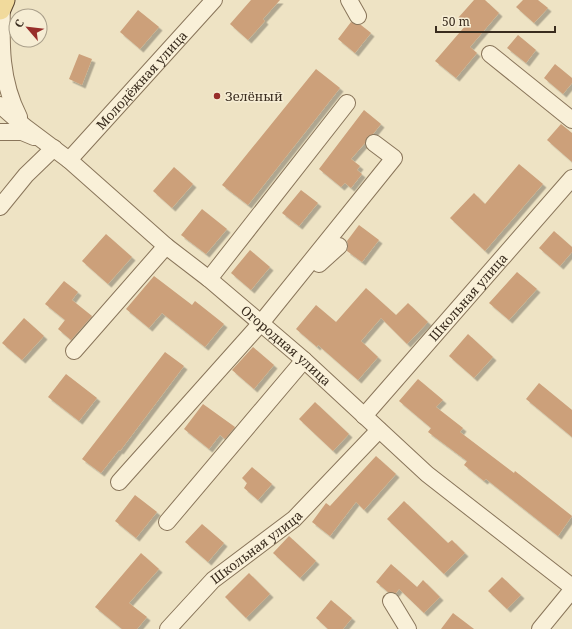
<svg xmlns="http://www.w3.org/2000/svg" width="572" height="629" font-family="'Noto Serif',serif">
  <style>
    .building { fill: #cca07a; filter: url(#shadow) }
    .lines { fill: none; stroke-linecap: round; stroke-linejoin: round }
    .minor-casing { stroke: #89755a; stroke-width: 18 }
    .major-casing { stroke: #57432f; stroke-width: 23 }
    .minor { stroke: #f9f0d8; stroke-width: 16 }
    .major { stroke: #f1da9c; stroke-width: 21 }
    .poi-dot { fill: #982e2a; stroke: #f6edd4; stroke-width: 1.5 }
    .labels { text-anchor: middle; stroke-width: 3; stroke-linejoin: round; paint-order: stroke }
    .street-label { font-size: 13px; fill: #392c1e; stroke: #f6edd4 }
    .poi-label { font-size: 13px; fill: #392c1e; stroke: #f6edd4; text-anchor: start }
  </style>
  <defs>
    <filter id="shadow"><feDropShadow dx="3.5" dy="3.5" stdDeviation="0" flood-color="#0004"/></filter>
  </defs>
  <rect width="100%" height="100%" fill="#eee3c4"/>
  <path class="building" d="M 251,0 L 280,0 L 263,19 L 265,21 L 248,40 L 230,24 Z
    M 474,0 L 485,0 L 499,13 L 470,47 L 477,53 L 456,78 L 435,61 L 466,25 L 458,18 Z
    M 523,0 L 538,0 L 548,8 L 534,23 L 516,7 Z
    M 138,10 L 159,27 L 140,49 L 120,32 Z
    M 351,22 L 358,25 L 361,25 L 371,33 L 355,53 L 338,39 Z
    M 518,35 L 536,50 L 526,63 L 507,48 Z
    M 79,54 L 92,59 L 82,85 L 69,79 Z
    M 555,64 L 572,78 L 572,83 L 563,94 L 544,78 Z
    M 316,69 L 340,88 L 248,205 L 222,185 Z
    M 364,110 L 381,124 L 373,134 L 367,137 L 365,143 L 351,159 L 360,166 L 357,170 L 362,174 L 351,188 L 345,183 L 341,187 L 319,169 Z
    M 561,124 L 572,133 L 572,162 L 547,140 Z
    M 519,164 L 543,184 L 485,251 L 450,218 L 474,193 L 485,204 Z
    M 174,167 L 193,184 L 172,208 L 153,191 Z
    M 301,190 L 318,203 L 299,226 L 282,213 Z
    M 202,209 L 227,229 L 206,254 L 181,235 Z
    M 359,225 L 379,240 L 362,262 L 347,251 L 348,244 L 347,241 Z
    M 554,231 L 572,247 L 572,252 L 560,266 L 539,248 Z
    M 106,234 L 132,257 L 108,284 L 82,261 Z
    M 250,250 L 270,267 L 251,290 L 231,273 Z
    M 517,272 L 537,289 L 509,320 L 489,303 Z
    M 154,276 L 192,305 L 195,301 L 224,324 L 205,347 L 162,313 L 149,328 L 126,309 Z
    M 64,281 L 78,292 L 72,300 L 92,316 L 71,340 L 58,329 L 65,320 L 45,304 Z
    M 366,288 L 396,315 L 408,303 L 428,322 L 407,344 L 381,318 L 361,341 L 378,357 L 358,380 L 318,345 L 317,347 L 296,329 L 316,305 L 336,322 Z
    M 24,318 L 44,336 L 22,360 L 2,343 Z
    M 468,334 L 493,357 L 474,378 L 449,356 Z
    M 253,347 L 274,365 L 254,389 L 232,370 Z
    M 165,352 L 184,366 L 120,451 L 119,450 L 101,473 L 82,459 Z
    M 66,374 L 97,398 L 79,421 L 48,397 Z
    M 418,379 L 443,400 L 436,407 L 463,428 L 460,432 L 514,473 L 515,471 L 572,516 L 558,536 L 486,479 L 484,481 L 464,465 L 467,461 L 428,432 L 431,428 L 399,401 Z
    M 539,383 L 572,410 L 572,437 L 526,399 Z
    M 315,402 L 349,434 L 333,451 L 299,419 Z
    M 203,404 L 235,427 L 225,439 L 220,435 L 209,449 L 184,429 Z
    M 376,456 L 396,474 L 364,510 L 356,502 L 330,536 L 312,522 L 326,503 L 330,506 Z
    M 252,467 L 272,484 L 258,500 L 244,488 L 247,483 L 242,478 Z
    M 135,495 L 157,512 L 136,538 L 115,521 Z
    M 404,501 L 448,543 L 452,540 L 465,553 L 444,574 L 387,519 Z
    M 202,524 L 224,543 L 208,562 L 185,542 Z
    M 289,536 L 316,561 L 300,578 L 273,553 Z
    M 141,553 L 159,569 L 129,603 L 147,617 L 137,629 L 122,629 L 95,607 Z
    M 391,564 L 417,587 L 423,580 L 440,597 L 424,613 L 399,589 L 396,593 L 388,592 L 376,582 Z
    M 249,573 L 270,594 L 246,618 L 225,597 Z
    M 502,577 L 521,595 L 507,609 L 488,591 Z
    M 331,600 L 352,618 L 343,629 L 328,629 L 316,618 Z
    M 453,613 L 474,629 L 441,629 Z"/>
  <g class="lines">
    <g class="minor-casing">
      <g id="minor">
        <path d="M 349,0 L 358,16"/>
        <path d="M 2,3 C 1,44 0,80 19,117"/>
        <path d="M 490,54 L 572,120"/>
        <path id="s1" d="M 0,105 L 25,127 L 69,160 L 166,246 L 209,279 L 304,360 L 427,474 L 572,587"/>
        <path d="M 0,132 L 22,132 L 34,137"/>
        <path id="s2" d="M 69,160 L 214,0"/>
        <path d="M 0,207 L 26,175 L 54,148"/>
        <path d="M 319,264 L 339,246"/>
        <path d="M 209,279 L 347,103"/>
        <path d="M 74,351 L 166,246"/>
        <path id="s3" d="M 364,416 L 572,178"/>
        <path d="M 119,482 L 261,323 L 394,158 L 374,143"/>
        <path d="M 167,522 L 304,360"/>
        <path d="M 391,601 L 408,629"/>
        <path id="s4" d="M 168,629 L 213,580 L 294,519 L 379,430"/>
        <path d="M 540,629 L 572,590"/>
      </g>
    </g>
    <g class="major-casing">
      <path id="major" d="M 0,9 L 4,0"/>
    </g>
    <use href="#minor" class="minor"/>
    <use href="#major" class="major"/>
  </g>
  <circle class="poi-dot" cx="217" cy="96" r="4"/>
  <g class="labels">
    <g class="street-label">
      <text dy="5" stroke="none"><textPath href="#s2" startOffset="108">Молодёжная улица</textPath></text>
      <text dy="5" stroke="none"><textPath href="#s3" startOffset="158">Школьная улица</textPath></text>
      <text dy="5" stroke="none"><textPath href="#s1" startOffset="374">Огородная улица</textPath></text>
      <text dy="5" stroke="none"><textPath href="#s4" startOffset="121">Школьная улица</textPath></text>
    </g>
    <g class="poi-label">
      <text x="225" y="101">Зелёный</text>
    </g>
  </g>
  <g transform="translate(28 28) rotate(298)"><circle r="19" fill="#f6edd4" stroke="#aaa08b"/>
  <path d="M0-3L7 15L0 10L-7 15Z" fill="#982e2a"/>
  <text y="-6" font-size="11" font-weight="bold" text-anchor="middle" fill="#392c1e">С</text>
  </g>
  <path d="M436 26v6h119v-6" fill="none" stroke="#392c1e" stroke-width="2"/>
  <text x="442" y="26" font-size="12" fill="#392c1e" stroke="#f6edd4" stroke-width="3" paint-order="stroke">50 m</text>
</svg>
